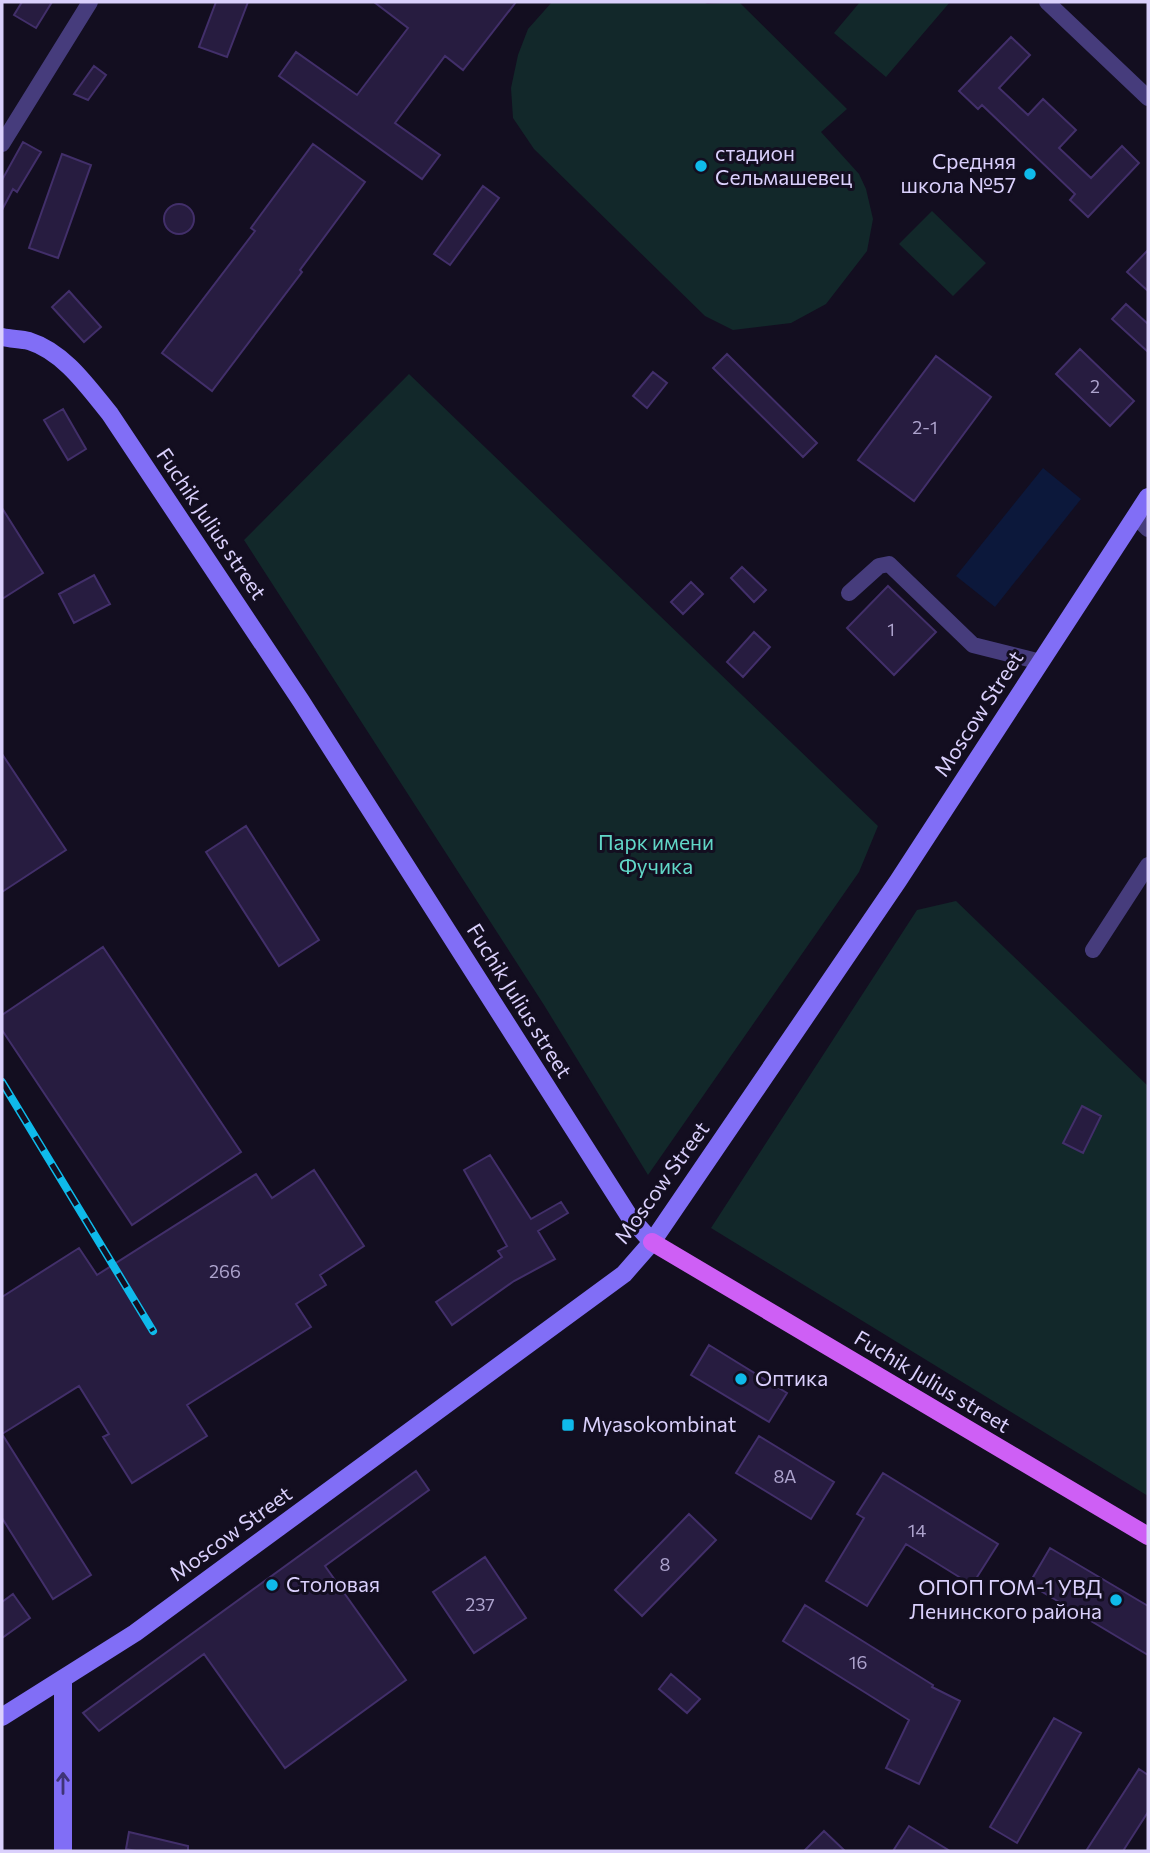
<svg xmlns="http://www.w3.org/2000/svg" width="1150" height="1853" font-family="Commissioner,sans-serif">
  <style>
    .green { fill: #12282a }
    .water { fill: #0c183b }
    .building { fill: #271c40; stroke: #422f6a; stroke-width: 2 }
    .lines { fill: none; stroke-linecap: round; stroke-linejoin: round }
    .street { stroke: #463c7c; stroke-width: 16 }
    .secondary { stroke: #816ef6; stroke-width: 18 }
    .primary { stroke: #ce5ff5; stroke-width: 18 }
    .rail-casing { stroke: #0fbaea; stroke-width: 8 }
    .rail { stroke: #130e20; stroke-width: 5; stroke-dasharray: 16; stroke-linecap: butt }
    .oneway { stroke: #3f3476 }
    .poi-dot { fill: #0fbaea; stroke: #130e20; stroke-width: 2.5 }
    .labels { text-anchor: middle; stroke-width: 6; stroke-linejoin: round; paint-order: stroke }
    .number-label { font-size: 18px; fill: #ada3cd }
    .poi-label { font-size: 21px; fill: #dad0fc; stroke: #130e20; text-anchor: start }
    .street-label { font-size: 21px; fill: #dad0fc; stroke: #130e20 }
    .park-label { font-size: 21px; fill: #61d7c7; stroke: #130e20 }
  </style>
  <rect width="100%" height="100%" fill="#130e20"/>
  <path class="green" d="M 552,2 L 704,2 L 707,4 L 739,2 L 847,109 L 821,132 L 859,174 L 866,189 L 873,219 L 867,251 L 826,304 L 791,323 L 733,330 L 705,316 L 534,149 L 513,118 L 511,88 L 518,55 L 528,29 Z
    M 860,2 L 950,2 L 886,77 L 834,33 Z
    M 932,211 L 986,263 L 953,296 L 899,244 Z
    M 409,374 L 878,826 L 859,872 L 648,1175 L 544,1005 L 244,540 Z
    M 956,901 L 1148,1086 L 1148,1496 L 711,1228 L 917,910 Z"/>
  <path class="water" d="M 1043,468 L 1081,499 L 995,607 L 956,576 Z"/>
  <path class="building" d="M 22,2 L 52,2 L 36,28 L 14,15 Z
    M 216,2 L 248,2 L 227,57 L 199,47 Z
    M 374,2 L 516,2 L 463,70 L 445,56 L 395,123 L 440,155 L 422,179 L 279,76 L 296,52 L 357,95 L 408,28 Z
    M 1011,37 L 1030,55 L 999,88 L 1028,115 L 1043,99 L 1076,130 L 1059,148 L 1091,178 L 1122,146 L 1139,163 L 1088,217 L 1070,200 L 1075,194 L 982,105 L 978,109 L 959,91 Z
    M 94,66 L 106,75 L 88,100 L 74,94 Z
    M 23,142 L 41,152 L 17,192 L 13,189 L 2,210 L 2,180 Z
    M 313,144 L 365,182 L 300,270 L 302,272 L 212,391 L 162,353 L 255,231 L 251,228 Z
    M 62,154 L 91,165 L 58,258 L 29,248 Z
    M 483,186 L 499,198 L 450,265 L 434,254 Z
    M164 219a15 15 0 1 1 30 0a15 15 0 1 1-30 0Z
    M 1148,250 L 1148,291 L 1127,272 Z
    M 69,291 L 101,327 L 84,342 L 52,307 Z
    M 1126,304 L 1148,324 L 1148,352 L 1112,319 Z
    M 1080,349 L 1134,401 L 1110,426 L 1056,374 Z
    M 727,354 L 817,443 L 803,457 L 713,368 Z
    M 936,356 L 991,397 L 914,501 L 858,460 Z
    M 653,372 L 667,383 L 647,408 L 633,396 Z
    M 63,409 L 86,449 L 68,460 L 44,420 Z
    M 2,508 L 43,573 L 2,599 Z
    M 742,567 L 766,590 L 754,602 L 731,578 Z
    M 94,575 L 110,604 L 74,623 L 59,594 Z
    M 691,582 L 703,594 L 683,614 L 671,602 Z
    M 888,586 L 936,632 L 894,675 L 847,628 Z
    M 754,632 L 770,647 L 743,677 L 727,662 Z
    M 2,754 L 66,850 L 2,892 Z
    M 246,826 L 319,940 L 279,966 L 206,852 Z
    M 103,947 L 241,1152 L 132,1225 L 2,1030 L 2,1015 Z
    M 1082,1106 L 1101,1116 L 1083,1153 L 1063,1143 Z
    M 490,1155 L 531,1219 L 561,1202 L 568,1213 L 538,1231 L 555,1259 L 514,1281 L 452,1325 L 436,1302 L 502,1257 L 498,1251 L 507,1246 L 464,1170 Z
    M 314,1170 L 364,1246 L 320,1275 L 326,1285 L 296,1304 L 311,1327 L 187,1405 L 207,1436 L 132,1483 L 103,1437 L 109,1434 L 79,1386 L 2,1434 L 91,1575 L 53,1599 L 2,1518 L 2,1297 L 79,1248 L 97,1275 L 256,1174 L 272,1198 Z
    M 709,1345 L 787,1393 L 769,1422 L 691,1375 Z
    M 759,1436 L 834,1482 L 811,1519 L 736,1473 Z
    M 416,1471 L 429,1490 L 325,1566 L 406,1680 L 285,1768 L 204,1654 L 99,1731 L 83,1713 Z
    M 883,1473 L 998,1544 L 972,1585 L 906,1544 L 867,1606 L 826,1581 L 864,1518 L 857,1514 Z
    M 689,1514 L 716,1540 L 642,1616 L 615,1590 Z
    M 1050,1548 L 1148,1606 L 1148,1655 L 1029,1584 Z
    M 485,1557 L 526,1618 L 474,1653 L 433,1592 Z
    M 13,1594 L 30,1618 L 2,1638 L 2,1602 Z
    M 805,1605 L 933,1685 L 932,1687 L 960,1701 L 919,1784 L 886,1768 L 909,1720 L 783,1641 Z
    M 671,1674 L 700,1699 L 687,1713 L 659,1689 Z
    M 1054,1718 L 1081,1733 L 1017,1843 L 990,1827 Z
    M 1139,1769 L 1148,1775 L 1148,1812 L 1123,1851 L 1086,1851 Z
    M 909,1826 L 950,1851 L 893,1851 Z
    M 824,1831 L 845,1851 L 804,1851 Z
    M 129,1832 L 188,1846 L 188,1851 L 136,1851 L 126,1849 Z"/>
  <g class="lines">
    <path class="street" d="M 1047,2 L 1148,98
      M 2,144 L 90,2
      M 1136,517 L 1148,529
      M 849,593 L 879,566 L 889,564 L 973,645 L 1041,662
      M 1093,950 L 1148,865"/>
    <path class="secondary" d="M 2,337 C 10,339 21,339 29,341 C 64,352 88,387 110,414 L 301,701 L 629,1216 L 652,1242
      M 63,1680 L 63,1851
      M 2,1717 L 135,1633 L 624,1274 L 652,1242 L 898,881 L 1148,497"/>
    <path class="primary" d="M 652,1242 L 1148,1536"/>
    <g class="rail-casing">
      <path id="rail" d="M 2,1082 L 153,1331"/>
    </g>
    <use href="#rail" class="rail"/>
  </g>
  <defs><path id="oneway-shaft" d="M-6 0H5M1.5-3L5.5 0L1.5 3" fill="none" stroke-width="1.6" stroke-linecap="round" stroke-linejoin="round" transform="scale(1.75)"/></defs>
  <use class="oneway" href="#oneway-shaft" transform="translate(63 1783) rotate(-90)"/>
  <g class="poi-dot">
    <circle cx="701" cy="166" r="7"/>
    <circle cx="1030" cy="174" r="7"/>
    <circle cx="741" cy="1379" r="7"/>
    <rect x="561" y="1418" width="14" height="14" rx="3.5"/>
    <circle cx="272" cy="1585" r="7"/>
    <circle cx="1116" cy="1600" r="7"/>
  </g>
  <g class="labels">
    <g class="number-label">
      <text x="1095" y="393">2</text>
      <text x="925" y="434">2-1</text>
      <text x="891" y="636">1</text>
      <text x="225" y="1278">266</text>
      <text x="785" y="1483">8А</text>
      <text x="917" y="1537">14</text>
      <text x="665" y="1571">8</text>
      <text x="480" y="1611">237</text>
      <text x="858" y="1669">16</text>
    </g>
    <g class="poi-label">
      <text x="715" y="161">стадион<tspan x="715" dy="24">Сельмашевец</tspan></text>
      <text x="1016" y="169" text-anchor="end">Средняя<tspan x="1016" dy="24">школа №57</tspan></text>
      <text x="755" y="1386">Оптика</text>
      <text x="582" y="1432">Myasokombinat</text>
      <text x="286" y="1592">Столовая</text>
      <text x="1102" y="1595" text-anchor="end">ОПОП ГОМ-1 УВД<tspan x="1102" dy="24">Ленинского района</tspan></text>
    </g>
    <g class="street-label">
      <text transform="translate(211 524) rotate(56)" y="7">Fuchik Julius street</text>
      <text transform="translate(979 714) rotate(-57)" y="7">Moscow Street</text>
      <text transform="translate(519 1001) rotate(58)" y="7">Fuchik Julius street</text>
      <text transform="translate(662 1183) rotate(-54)" y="7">Moscow Street</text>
      <text transform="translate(932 1382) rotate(31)" y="7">Fuchik Julius street</text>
      <text transform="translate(231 1534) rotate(-36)" y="7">Moscow Street</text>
    </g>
    <g class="park-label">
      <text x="656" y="850">Парк имени<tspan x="656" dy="24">Фучика</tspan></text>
    </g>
  </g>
  <rect width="1150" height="1853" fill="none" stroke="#dad0fc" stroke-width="7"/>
</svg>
